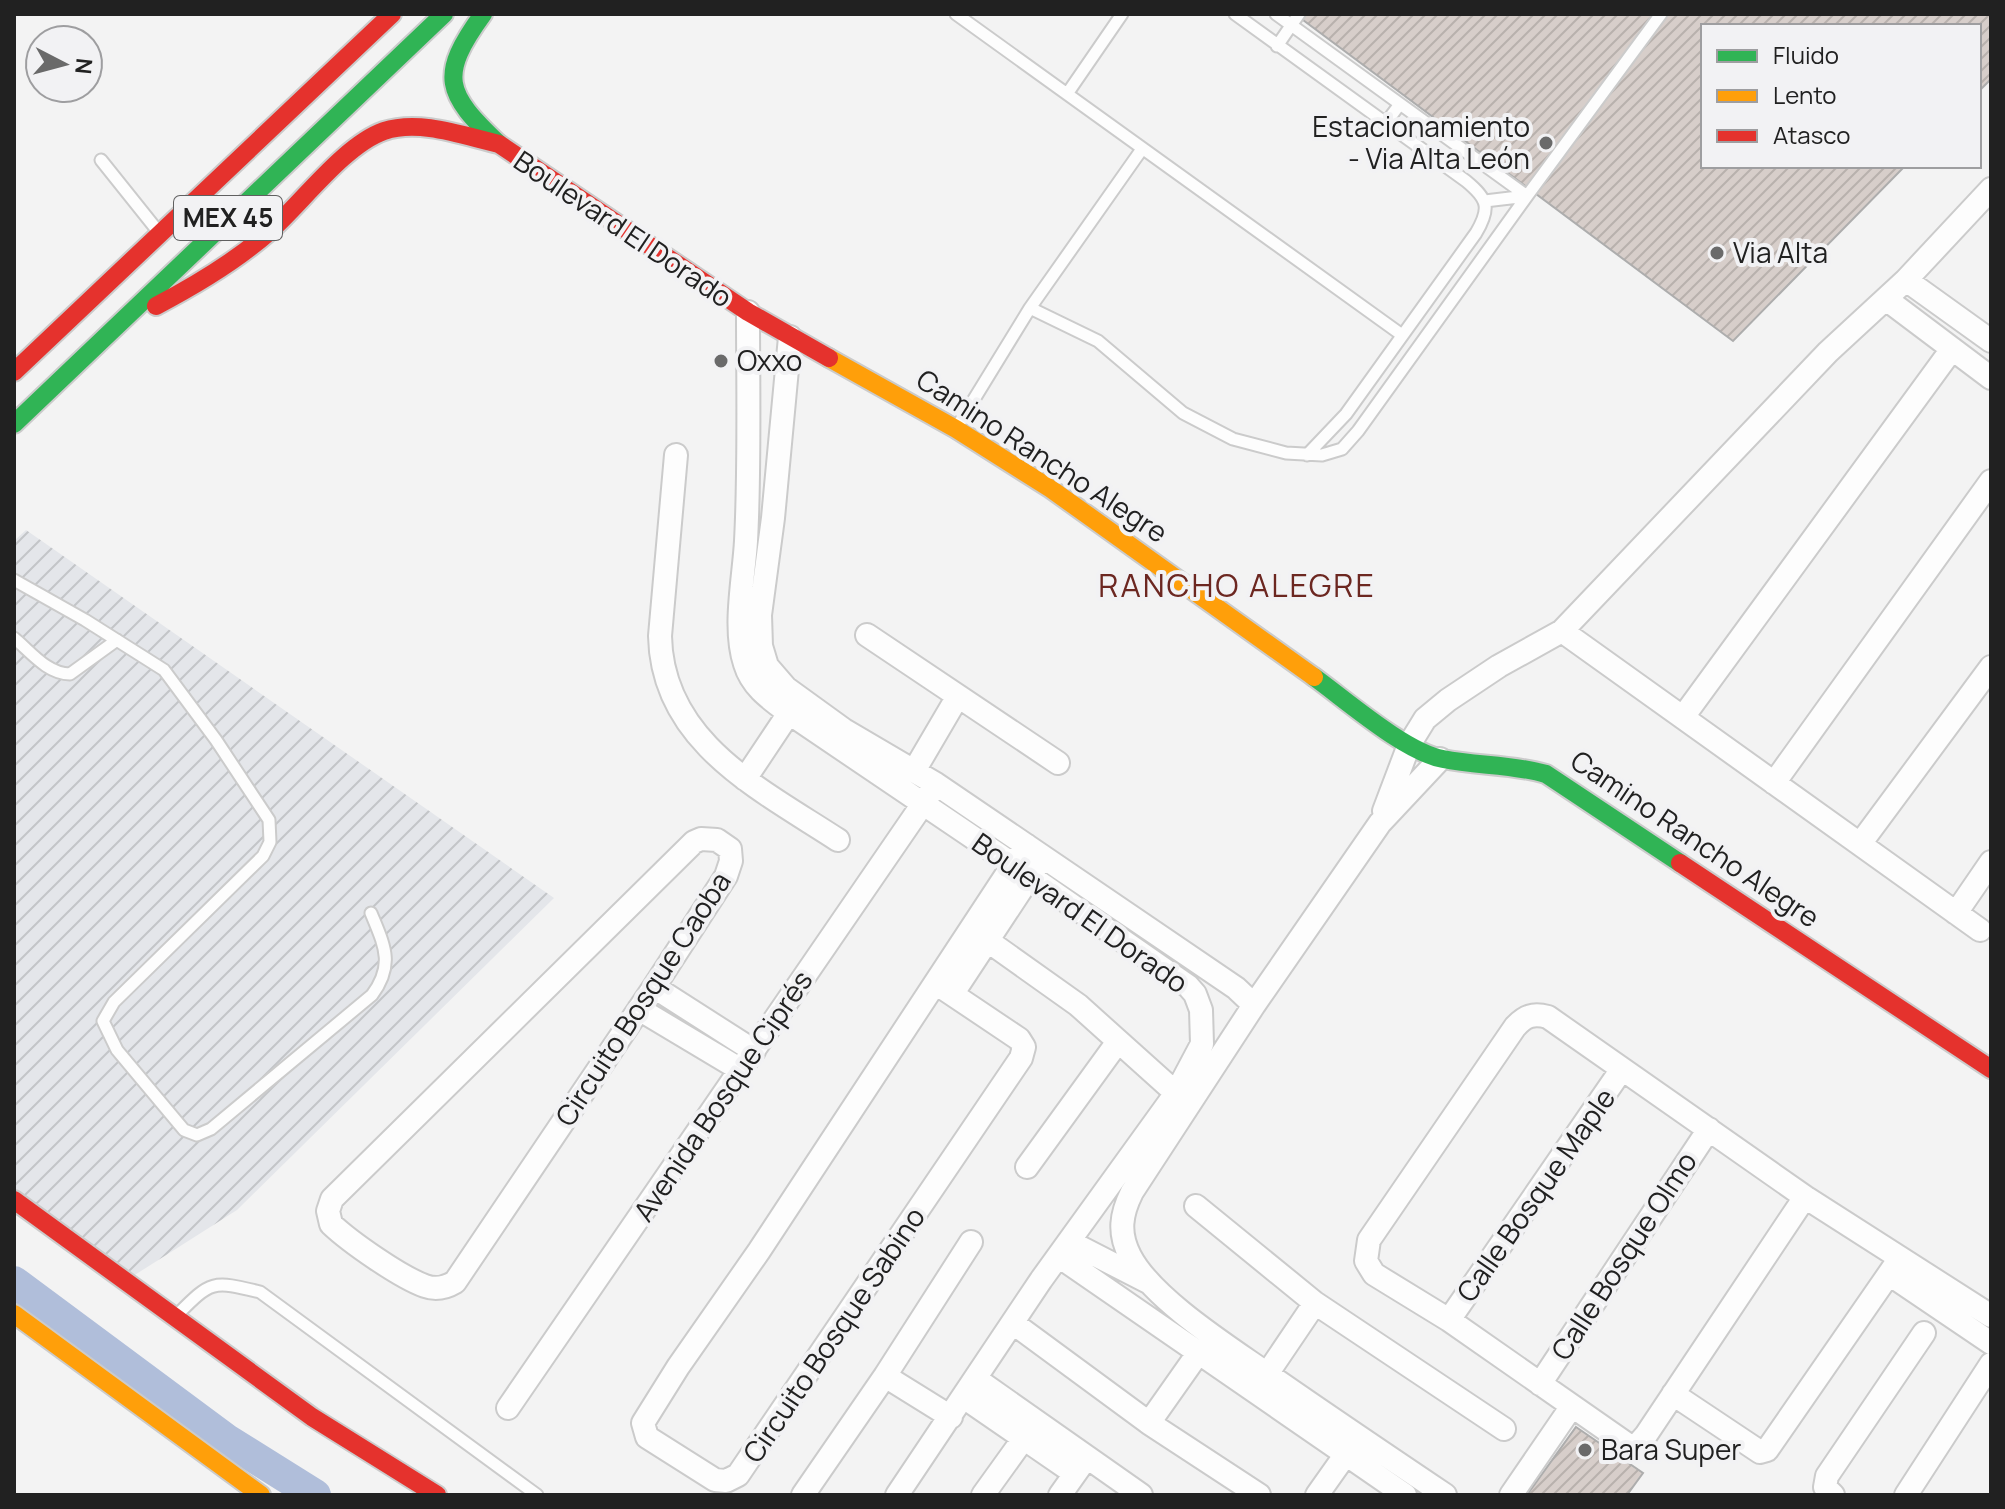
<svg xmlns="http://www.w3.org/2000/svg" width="2005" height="1509" font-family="Manrope,sans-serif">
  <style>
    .industrial { fill: url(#industrial-furrows) }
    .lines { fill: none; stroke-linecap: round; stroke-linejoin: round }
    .river { stroke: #b0beda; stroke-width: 32 }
    .building { fill: url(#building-hatch); stroke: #adadad; stroke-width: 2 }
    .lane-casing { stroke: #cbcbcb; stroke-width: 15 }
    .street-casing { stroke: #cbcbcb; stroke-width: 26 }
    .fast-casing { stroke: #cbcbcb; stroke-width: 22 }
    .slow-casing { stroke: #cbcbcb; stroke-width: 22 }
    .jam-casing { stroke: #cbcbcb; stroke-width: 22 }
    .lane { stroke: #fdfdfd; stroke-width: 11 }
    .street { stroke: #fdfdfd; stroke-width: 22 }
    .fast { stroke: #30b455; stroke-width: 18 }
    .slow { stroke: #ff9f0a; stroke-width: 18 }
    .jam { stroke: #e5322d; stroke-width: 18 }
    .poi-dot { fill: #6a6a6a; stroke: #f2f2f4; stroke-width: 3 }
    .labels { text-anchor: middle; stroke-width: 8; stroke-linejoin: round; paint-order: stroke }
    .shield { fill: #f2f2f4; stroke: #606060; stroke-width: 2 }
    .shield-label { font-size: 26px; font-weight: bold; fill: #212121 }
    .poi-label { font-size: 28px; fill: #212121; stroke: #f2f2f4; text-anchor: start }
    .street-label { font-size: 28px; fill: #212121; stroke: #f2f2f4 }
    .quarter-label { font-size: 32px; letter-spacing: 2px; fill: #6c2721; stroke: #f2f2f4 }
  </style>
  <defs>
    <pattern id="industrial-furrows" width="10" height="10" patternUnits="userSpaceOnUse" patternTransform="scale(2)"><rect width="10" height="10" fill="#e4e6ea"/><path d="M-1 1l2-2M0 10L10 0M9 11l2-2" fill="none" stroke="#c3c5c8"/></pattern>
    <pattern id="building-hatch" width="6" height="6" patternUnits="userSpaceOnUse" patternTransform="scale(2)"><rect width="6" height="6" fill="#d7ceca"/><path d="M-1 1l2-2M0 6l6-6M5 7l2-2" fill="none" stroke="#b8b1ad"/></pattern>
  </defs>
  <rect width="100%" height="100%" fill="#f3f3f3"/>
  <path class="industrial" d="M 26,530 L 554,898 L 237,1210 L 130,1278 L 14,1194 L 14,541 Z"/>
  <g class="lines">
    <path class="river" d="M 14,1282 L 227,1440 L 315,1495"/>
  </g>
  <path class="building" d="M 1295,14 L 1991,14 L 1991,79 L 1979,91 L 1979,26 L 1703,26 L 1703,166 L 1905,166 L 1733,341 Z
    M 1576,1427 L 1643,1473 L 1627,1495 L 1527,1495 Z"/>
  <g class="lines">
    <g class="lane-casing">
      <path id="lane" d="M 956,14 L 1402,335
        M 1235,14 L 1466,181 C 1488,199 1491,208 1476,233 L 1346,414 L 1307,455
        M 1277,46 L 1299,14
        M 1067,94 L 1122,14
        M 1385,124 L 1400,104
        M 101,160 L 157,230
        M 1485,201 L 1527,196 L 1661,14
        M 1030,308 L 1142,149
        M 957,427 L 1030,308 L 1098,341 L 1183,413 L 1233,439 L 1286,453 L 1322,455 L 1342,449 L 1358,431 L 1527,196 L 1276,14
        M 14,580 L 85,620 L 164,670 L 216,740 L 269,820 L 270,842 L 263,856 L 114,1002 L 103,1021 L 117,1050 L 184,1130 L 197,1135 L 211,1129 L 372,995 C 395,964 384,945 371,913
        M 14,638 C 30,651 47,674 70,674 L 117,640
        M 176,1316 C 211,1281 211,1280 260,1292 L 537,1495"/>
    </g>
    <g class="street-casing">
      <path id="street" d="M 1906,280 L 1991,189
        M 1886,299 L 1991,378
        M 748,312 C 748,388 750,465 746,541 C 744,578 733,628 745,664 C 752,687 770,699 789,713 L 1030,876 L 1188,986 L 1195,994 L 1201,1010 L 1202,1044 L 1176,1093 L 1041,1280 L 897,1495
        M 790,337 L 773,518 L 760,615 L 761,646 L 767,666 L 786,688 L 844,730 L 936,784 L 1236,988 L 1254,1005
        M 676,455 L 660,636 C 662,742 760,789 838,840
        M 1562,631 L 1980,930
        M 867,635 L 1058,763
        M 1683,717 L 1952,349
        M 1440,759 L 1380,823 L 1254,1005 L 1132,1192 C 1121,1214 1118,1233 1130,1256 C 1151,1297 1224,1344 1263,1371 C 1323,1413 1384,1454 1445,1495
        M 914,771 L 958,696
        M 745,779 L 789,713
        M 1774,783 L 1991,481
        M 1384,811 L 1409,745 L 1425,719 L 1448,700 L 1499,666 L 1562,631 L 1828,352 L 1906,280 L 1991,341
        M 701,839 L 717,840 L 730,849 L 731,861 L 726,876 L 654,987 L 455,1282 C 445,1288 436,1290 425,1286 C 400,1277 350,1242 331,1224 L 328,1211 L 332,1199 L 694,842 Z
        M 1860,844 L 1991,667
        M 1956,913 L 1991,862
        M 988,941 L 1078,1005 L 1176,1093
        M 937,984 L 1019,1039 L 1024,1047 L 1021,1058 L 738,1475 L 726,1481 L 715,1480 L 647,1437 L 643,1423 L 678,1367 L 759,1251 L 1026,845
        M 654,987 L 754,1051
        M 953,993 L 1038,864
        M 639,1009 L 741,1070
        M 1027,1167 L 1117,1043
        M 1805,1197 L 1646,1435 L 1639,1443 L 1631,1447 L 1449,1320 L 1374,1274 L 1366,1261 L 1369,1240 L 1515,1027 C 1525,1016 1533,1013 1548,1017 L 1805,1197 L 1991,1316
        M 1196,1206 L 1315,1303 L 1504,1429
        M 1070,1242 L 1148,1282
        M 1060,1257 L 1405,1495
        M 1889,1274 L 1991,1343
        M 1449,1320 L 1622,1069
        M 1013,1323 L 1149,1423 L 1259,1495
        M 1267,1374 L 1315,1303
        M 885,1376 L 951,1417
        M 976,1379 L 1141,1495
        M 1540,1384 L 1709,1129
        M 1673,1394 L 1760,1452 L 1767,1450 L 1900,1258
        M 965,1398 L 1074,1473
        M 508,1408 L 931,792
        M 1149,1423 L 1199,1352
        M 803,1495 L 885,1376 L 971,1242
        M 983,1495 L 1024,1438
        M 1060,1495 L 1082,1464
        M 1317,1495 L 1346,1454
        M 1511,1495 L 1572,1406
        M 1833,1495 L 1825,1487 L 1827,1476 L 1924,1333
        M 1906,1495 L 1991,1364"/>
    </g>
    <g class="fast-casing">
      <path id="fast" d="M 483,14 C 438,76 445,93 499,144
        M 14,424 L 444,14
        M 1314,677 C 1346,700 1405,752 1443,759 C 1477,766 1512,764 1546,774 L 1680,863"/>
    </g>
    <g class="slow-casing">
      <path id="slow" d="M 829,358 L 956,429 L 1051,489 L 1314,677
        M 14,1314 L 261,1495"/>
    </g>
    <g class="jam-casing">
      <path id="jam" d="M 499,144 L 748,312 L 829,358
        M 156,306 C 196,285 235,262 269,232 C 301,204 344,145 384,131 C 420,119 464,136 499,144
        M 14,372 L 392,14
        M 1680,863 L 1991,1069
        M 14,1200 L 312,1417 L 437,1495"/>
    </g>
    <use href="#lane" class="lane"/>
    <use href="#street" class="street"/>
    <use href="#fast" class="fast"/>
    <use href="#slow" class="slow"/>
    <use href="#jam" class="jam"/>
  </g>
  <g class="poi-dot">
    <circle cx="1546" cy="143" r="8"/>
    <circle cx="1717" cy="253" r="8"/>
    <circle cx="721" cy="361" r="8"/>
    <circle cx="1585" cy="1450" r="8"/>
  </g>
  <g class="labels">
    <rect class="shield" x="174" y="196" width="108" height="44" rx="6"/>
    <g class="shield-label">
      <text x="228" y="227">MEX 45</text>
    </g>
    <g class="poi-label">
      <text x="1530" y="137" text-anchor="end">Estacionamiento<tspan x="1530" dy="32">- Via Alta León</tspan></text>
      <text x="1733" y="263">Via Alta</text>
      <text x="737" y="371">Oxxo</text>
      <text x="1601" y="1460">Bara Super</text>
    </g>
    <g class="street-label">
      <text transform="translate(623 229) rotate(34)" y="10">Boulevard El Dorado</text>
      <text transform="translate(1042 456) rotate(33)" y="10">Camino Rancho Alegre</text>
      <text transform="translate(1695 839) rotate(34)" y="10">Camino Rancho Alegre</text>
      <text transform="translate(1080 913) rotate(35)" y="10">Boulevard El Dorado</text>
      <text transform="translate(643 999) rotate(-57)" y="10">Circuito Bosque Caoba</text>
      <text transform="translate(723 1096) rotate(-56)" y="10">Avenida Bosque Ciprés</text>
      <text transform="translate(1536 1195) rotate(-55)" y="10">Calle Bosque Maple</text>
      <text transform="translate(1624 1256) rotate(-57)" y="10">Calle Bosque Olmo</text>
      <text transform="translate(834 1335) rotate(-56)" y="10">Circuito Bosque Sabino</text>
    </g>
    <g class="quarter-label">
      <text x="1237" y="597">RANCHO ALEGRE</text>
    </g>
  </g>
  <rect width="2005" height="1509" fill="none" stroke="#212121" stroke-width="32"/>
  <rect x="1701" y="24" width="280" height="144" fill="#f2f2f4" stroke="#9e9ea0" stroke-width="2"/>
  <rect x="1717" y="50" width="40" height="12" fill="#30b455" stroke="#9e9ea0" stroke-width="2"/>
  <text x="1773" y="64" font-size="24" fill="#212121">Fluido</text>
  <rect x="1717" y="90" width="40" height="12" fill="#ff9f0a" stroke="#9e9ea0" stroke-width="2"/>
  <text x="1773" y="104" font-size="24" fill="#212121">Lento</text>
  <rect x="1717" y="130" width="40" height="12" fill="#e5322d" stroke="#9e9ea0" stroke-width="2"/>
  <text x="1773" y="144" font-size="24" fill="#212121">Atasco</text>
  <g transform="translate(64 64) rotate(96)"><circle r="38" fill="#f2f2f4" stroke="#9e9ea0" stroke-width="2"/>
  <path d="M0-6L14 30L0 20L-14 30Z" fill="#6a6a6a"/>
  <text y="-12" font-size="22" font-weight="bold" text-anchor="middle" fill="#212121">N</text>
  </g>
</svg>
